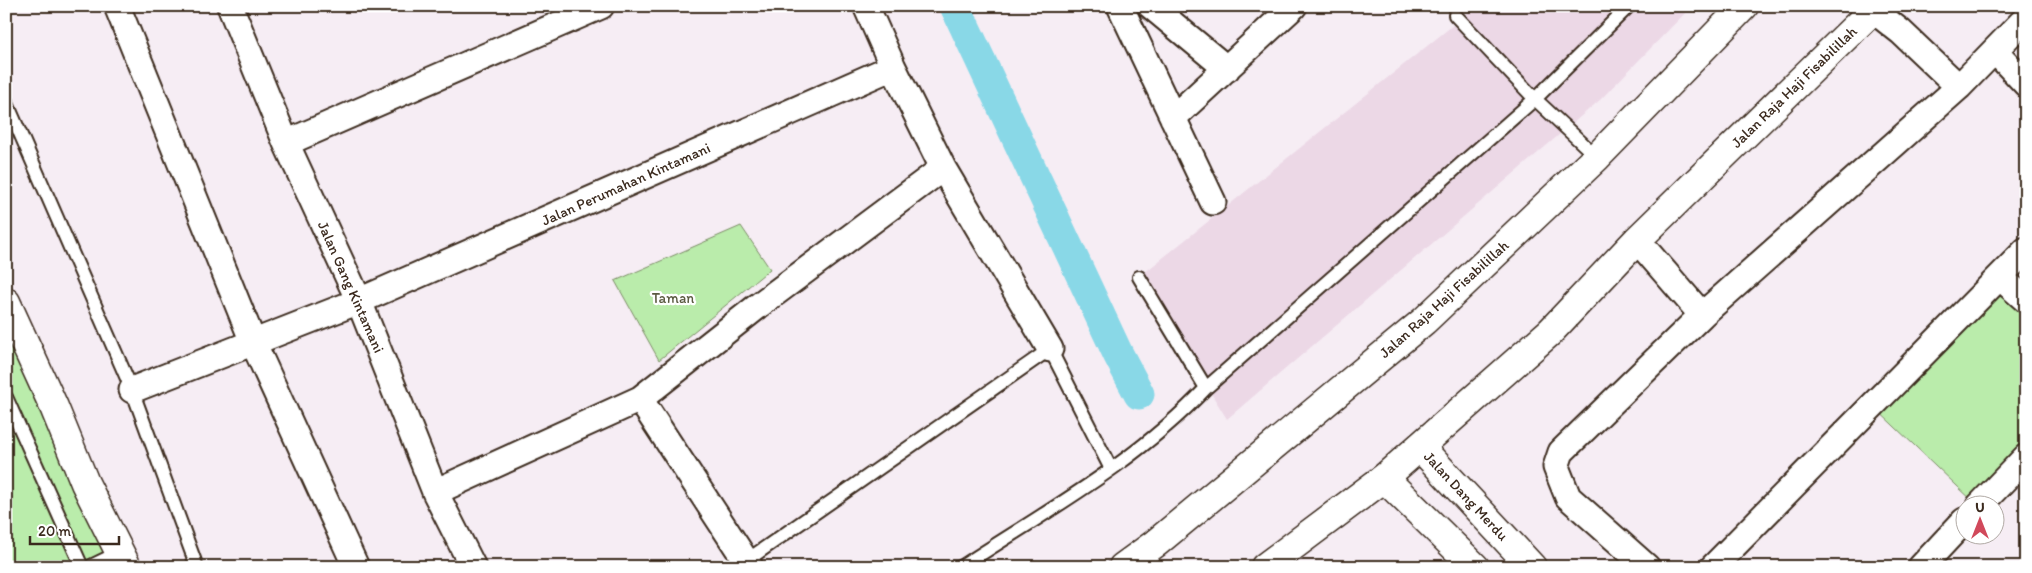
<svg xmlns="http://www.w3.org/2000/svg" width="2032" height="573" font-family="Itim,sans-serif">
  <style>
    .built { fill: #ecd8e6 }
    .green { fill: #baecab; stroke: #7a8b64 }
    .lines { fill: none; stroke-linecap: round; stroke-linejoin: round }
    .canal { stroke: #89d8e7; stroke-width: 31 }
    .service-casing { stroke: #3b2a1e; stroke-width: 16 }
    .minor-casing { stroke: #3b2a1e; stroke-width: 29 }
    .tertiary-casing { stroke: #3b2a1e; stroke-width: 31 }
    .secondary-casing { stroke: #3b2a1e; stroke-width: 31 }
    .primary-casing { stroke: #3b2a1e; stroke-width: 31 }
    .service { stroke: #fff; stroke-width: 12 }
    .minor { stroke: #fff; stroke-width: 25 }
    .tertiary { stroke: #fff; stroke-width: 28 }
    .secondary { stroke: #fff; stroke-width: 28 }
    .primary { stroke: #fff; stroke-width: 28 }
    .labels { text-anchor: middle; stroke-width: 4.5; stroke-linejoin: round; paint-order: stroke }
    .street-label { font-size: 15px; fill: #3b2a1e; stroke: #fff }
    .park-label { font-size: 15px; fill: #5b5a41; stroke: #fff }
  </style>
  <rect width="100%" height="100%" fill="#f6edf4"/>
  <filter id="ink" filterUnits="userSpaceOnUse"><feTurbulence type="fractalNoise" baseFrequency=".02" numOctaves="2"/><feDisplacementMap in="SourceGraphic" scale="10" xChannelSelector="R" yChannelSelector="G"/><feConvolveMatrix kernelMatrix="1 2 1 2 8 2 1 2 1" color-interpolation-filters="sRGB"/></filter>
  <g filter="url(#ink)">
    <path class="built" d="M 1477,6 L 1692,6 L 1601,99 L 1227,419 L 1139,277 Z"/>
    <path class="green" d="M 741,226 L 770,269 L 659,360 L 615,281 Z
      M 6,275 L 67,405 L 134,567 L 6,567 Z
      M 2001,278 L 2026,300 L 2026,457 L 1977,505 L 1873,406 Z"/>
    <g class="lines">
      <path class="canal" d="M 955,6 L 1118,354 L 1139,394"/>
      <g class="service-casing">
        <path id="service" d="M 1455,15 L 1535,99 L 1597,157
          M 6,101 L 132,390 L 197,567
          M 1139,277 L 1206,388
          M 6,397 L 82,567
          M 89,567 L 120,552
          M 734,567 L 746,561 L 1050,349 L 1111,469
          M 961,567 C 1045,512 1137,462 1206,388 L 1535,99 L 1629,6"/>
      </g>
      <g class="minor-casing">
        <path id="minor" d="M 117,6 L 253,342 L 356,567
          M 230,6 L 286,143 L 359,301 L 435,492 L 473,567
          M 866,6 L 893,67 L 943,168 L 1050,349
          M 1120,6 L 1213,202
          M 1151,6 L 1227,69
          M 1873,10 L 1901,32 L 1959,87
          M 1995,51 L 2026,84
          M 1173,118 L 1294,6
          M 286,143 L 601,6
          M 1637,240 L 1702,315
          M 2001,278 L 2026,300
          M 132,390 L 359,301 L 893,67
          M 640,399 L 750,567
          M 435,492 L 640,399 L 758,306 L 943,168
          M 1979,506 L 2026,457
          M 1647,567 L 1568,497 L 1556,467 L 1561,452 L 1702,315 L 1959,87 L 2026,18
          M 1713,567 L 2026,250
          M 1921,567 L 1964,521"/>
      </g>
      <g class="tertiary-casing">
        <path id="tertiary" d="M 6,302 L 54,407 L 85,483 L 127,567"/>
      </g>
      <g class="secondary-casing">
        <path id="secondary" d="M 1420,447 L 1532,567
          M 1384,478 L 1475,567"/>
      </g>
      <g class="primary-casing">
        <path id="primary" d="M 1123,567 L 1156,543 L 1424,321 L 1597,157 L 1744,6
          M 1265,567 L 1384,478 L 1550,332 L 1637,240 L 1877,6"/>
      </g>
      <use href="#service" class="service"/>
      <use href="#minor" class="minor"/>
      <use href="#tertiary" class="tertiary"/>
      <use href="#secondary" class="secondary"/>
      <use href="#primary" class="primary"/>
    </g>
  </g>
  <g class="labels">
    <g class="street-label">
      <text transform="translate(1794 87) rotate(-44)" y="5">Jalan Raja Haji Fisabilillah</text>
      <text transform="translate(626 184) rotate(-24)" y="5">Jalan Perumahan Kintamani</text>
      <text transform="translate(351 287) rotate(66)" y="5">Jalan Gang Kintamani</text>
      <text transform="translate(1444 299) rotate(-42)" y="5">Jalan Raja Haji Fisabilillah</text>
      <text transform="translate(1466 496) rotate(47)" y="5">Jalan Dang Merdu</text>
    </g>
    <g class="park-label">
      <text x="673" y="303">Taman</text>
    </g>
  </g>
  <rect width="2032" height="573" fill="none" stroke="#fff" stroke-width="25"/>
  <rect x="12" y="12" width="2007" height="548" fill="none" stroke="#3b2a1e" stroke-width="2" filter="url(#ink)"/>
  <g transform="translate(1980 520)"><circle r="24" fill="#ffffff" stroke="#b1aaa5"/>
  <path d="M0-4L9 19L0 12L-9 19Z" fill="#d1495b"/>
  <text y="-8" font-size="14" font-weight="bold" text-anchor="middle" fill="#3b2a1e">U</text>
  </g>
  <path d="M30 536v8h89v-8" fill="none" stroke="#3b2a1e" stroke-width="2.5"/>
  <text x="38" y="536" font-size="15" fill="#3b2a1e" stroke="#ffffff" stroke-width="4" paint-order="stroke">20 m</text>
</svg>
